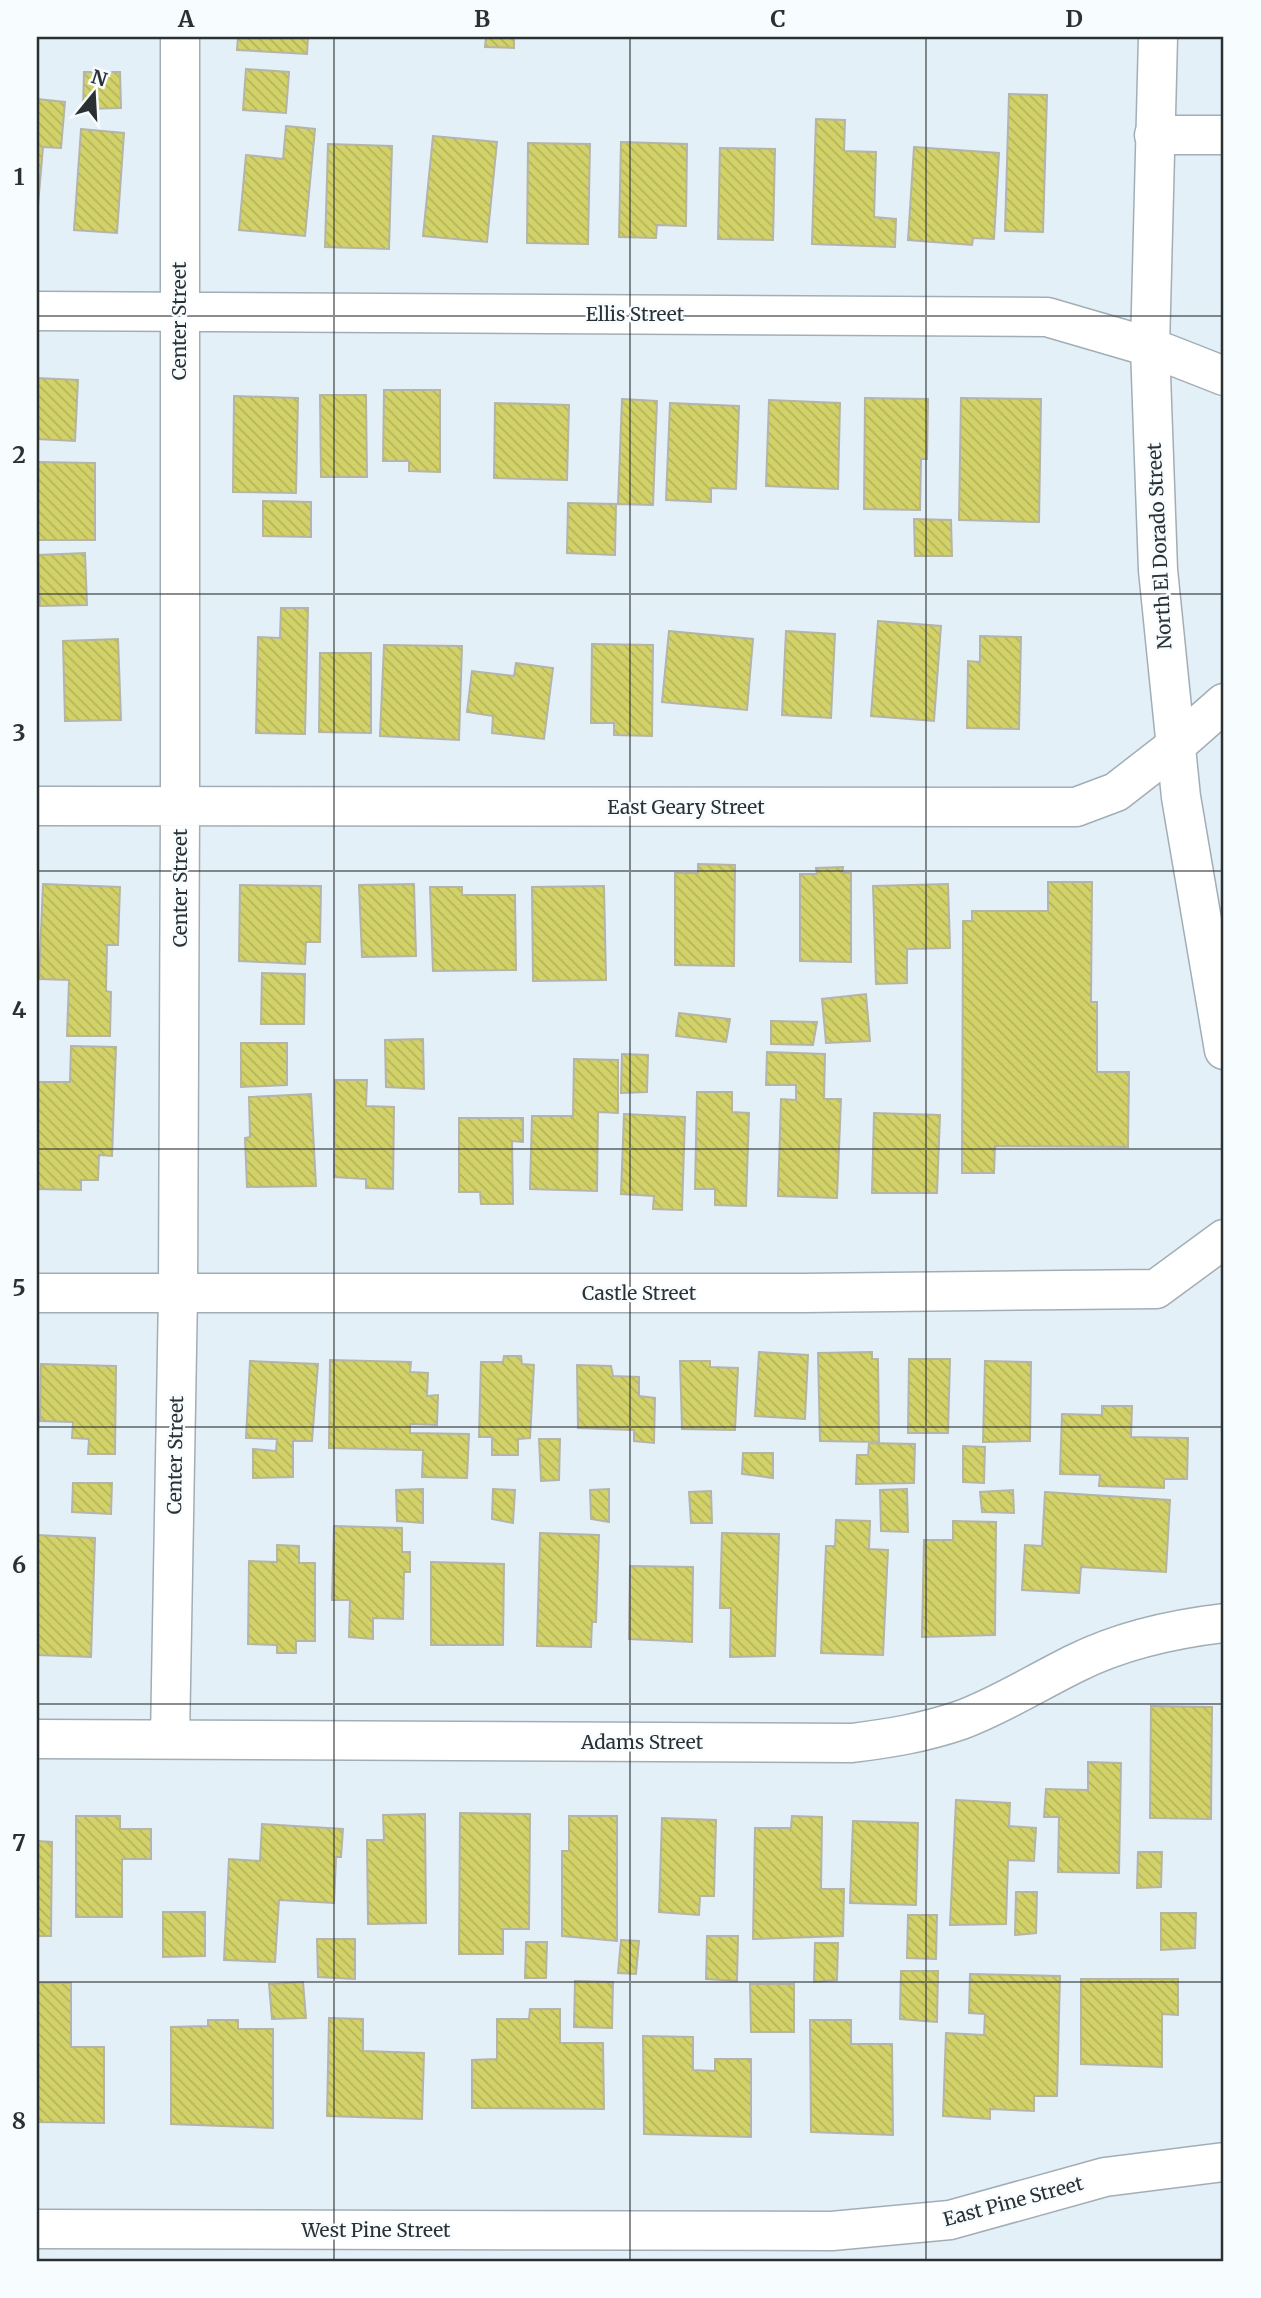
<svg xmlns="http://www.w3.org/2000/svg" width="1261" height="2298" font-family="Merriweather,serif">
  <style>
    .building { fill: url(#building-back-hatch); stroke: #b4b4a8; stroke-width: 2 }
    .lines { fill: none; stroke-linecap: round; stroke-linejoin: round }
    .minor-casing { stroke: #a2aeb5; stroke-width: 41 }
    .major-casing { stroke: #a2aeb5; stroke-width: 41 }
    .minor { stroke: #fff; stroke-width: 38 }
    .major { stroke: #fff; stroke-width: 38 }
    .grid { fill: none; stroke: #2b3032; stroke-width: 2; stroke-opacity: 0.55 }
    .labels { text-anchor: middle; stroke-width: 5; stroke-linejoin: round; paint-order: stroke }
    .street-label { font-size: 19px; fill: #2b3032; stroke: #f7fcff }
    .neatline { fill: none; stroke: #2b3032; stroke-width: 2.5 }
    .grid-label { font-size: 23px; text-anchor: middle; font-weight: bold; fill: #2b3032 }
  </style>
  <defs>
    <pattern id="building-back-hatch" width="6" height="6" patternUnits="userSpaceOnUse" patternTransform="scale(1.75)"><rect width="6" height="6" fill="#d2d269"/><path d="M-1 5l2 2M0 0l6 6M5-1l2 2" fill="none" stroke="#b4b55c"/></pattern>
  </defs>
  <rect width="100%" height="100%" fill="#e4f0f7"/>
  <path class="building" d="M 238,37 L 308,37 L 307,54 L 237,50 Z
    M 486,37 L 514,37 L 514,48 L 485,47 Z
    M 246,69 L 289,72 L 286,113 L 243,110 Z
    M 84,72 L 120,72 L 121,108 L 83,109 Z
    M 1009,94 L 1047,95 L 1043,232 L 1005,231 Z
    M 37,99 L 65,102 L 61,148 L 43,147 L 37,217 Z
    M 816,119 L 845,120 L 844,151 L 876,152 L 874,217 L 896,219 L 895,247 L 812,244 Z
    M 286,126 L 315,129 L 305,236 L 239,230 L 246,155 L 283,159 Z
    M 81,129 L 124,133 L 117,233 L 74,230 Z
    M 433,136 L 497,142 L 487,242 L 423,236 Z
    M 621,142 L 687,144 L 686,226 L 657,225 L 656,238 L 619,237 Z
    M 528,143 L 590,144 L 588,244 L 527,243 Z
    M 328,144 L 392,146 L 389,249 L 325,247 Z
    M 914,147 L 999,153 L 994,239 L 973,238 L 972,245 L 908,240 Z
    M 720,148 L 775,149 L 773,240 L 718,239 Z
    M 37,378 L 78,380 L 75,441 L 37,439 Z
    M 384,390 L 440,390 L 440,472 L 409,471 L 409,461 L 383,461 Z
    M 320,395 L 366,395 L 367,477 L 321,477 Z
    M 234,396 L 298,398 L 296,493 L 233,492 Z
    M 865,398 L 928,399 L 927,459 L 921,459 L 920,510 L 864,509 Z
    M 961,398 L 1041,399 L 1039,522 L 959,520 Z
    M 622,399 L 657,401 L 653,505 L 618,504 Z
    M 769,400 L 840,403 L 838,489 L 766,486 Z
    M 495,403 L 569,405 L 567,480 L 494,478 Z
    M 670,403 L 739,406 L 736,489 L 711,488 L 711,502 L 666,500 Z
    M 37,462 L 95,463 L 95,540 L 37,540 Z
    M 263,501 L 311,502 L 311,537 L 263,536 Z
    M 568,503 L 616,504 L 615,555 L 567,553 Z
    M 914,519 L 951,520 L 952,556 L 915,556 Z
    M 85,553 L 87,605 L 40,606 L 38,555 Z
    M 281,608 L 308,608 L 305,734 L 256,733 L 258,637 L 280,638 Z
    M 878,621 L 941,626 L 934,721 L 871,716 Z
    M 669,631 L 753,639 L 747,710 L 662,702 Z
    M 786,631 L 835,634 L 831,718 L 782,715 Z
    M 980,636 L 1021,637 L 1019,729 L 967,728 L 968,661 L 980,662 Z
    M 118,639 L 121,720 L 65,721 L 63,641 Z
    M 592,644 L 653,645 L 652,736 L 614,735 L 614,723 L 591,723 Z
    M 384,645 L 462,646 L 459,740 L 380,736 Z
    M 320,653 L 371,653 L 371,733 L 319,732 Z
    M 516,663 L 553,668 L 544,739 L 492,733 L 493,716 L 467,712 L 472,671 L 514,676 Z
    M 698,864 L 735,865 L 734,966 L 675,965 L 675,873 L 698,873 Z
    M 843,867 L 842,873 L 851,873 L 851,962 L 800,961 L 800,874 L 817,874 L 816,868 Z
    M 1048,882 L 1092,882 L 1091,1002 L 1097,1002 L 1097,1072 L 1129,1072 L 1128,1147 L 995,1146 L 994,1173 L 962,1173 L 963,921 L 972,921 L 972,911 L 1048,911 Z
    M 43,884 L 120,887 L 118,945 L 107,945 L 106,991 L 111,992 L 110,1036 L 67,1036 L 69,980 L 39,979 Z
    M 414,884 L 416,956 L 362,957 L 359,885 Z
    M 948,884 L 950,948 L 907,949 L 907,983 L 876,984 L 873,886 Z
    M 240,885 L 321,886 L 320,942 L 306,942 L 305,964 L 239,961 Z
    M 604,886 L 606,980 L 533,981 L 532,887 Z
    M 430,887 L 462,887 L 462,895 L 515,895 L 516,970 L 433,971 Z
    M 262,973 L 305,974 L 304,1024 L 261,1024 Z
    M 866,994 L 870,1041 L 826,1043 L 822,999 Z
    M 679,1013 L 730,1019 L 726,1042 L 676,1036 Z
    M 771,1021 L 817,1022 L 813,1045 L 771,1044 Z
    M 423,1039 L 424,1089 L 386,1087 L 385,1040 Z
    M 241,1043 L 287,1043 L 287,1085 L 241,1087 Z
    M 71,1046 L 116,1047 L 112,1156 L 99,1155 L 98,1180 L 81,1180 L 81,1190 L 37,1189 L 38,1082 L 70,1082 Z
    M 767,1052 L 825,1054 L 824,1099 L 841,1099 L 837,1198 L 778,1196 L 781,1099 L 796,1100 L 796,1085 L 766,1085 Z
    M 622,1054 L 648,1055 L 647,1092 L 621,1093 Z
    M 574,1059 L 618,1060 L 618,1113 L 598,1112 L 597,1191 L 530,1189 L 532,1116 L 573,1116 Z
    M 335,1080 L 367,1080 L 366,1106 L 394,1107 L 393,1189 L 366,1188 L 366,1179 L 334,1177 Z
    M 697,1092 L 732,1092 L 732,1112 L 749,1113 L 746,1206 L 715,1205 L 715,1189 L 695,1189 Z
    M 311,1094 L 316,1186 L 247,1187 L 245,1138 L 250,1137 L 249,1097 Z
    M 874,1113 L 940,1115 L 937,1193 L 872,1193 Z
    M 624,1114 L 685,1117 L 682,1210 L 653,1209 L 654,1196 L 621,1194 Z
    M 459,1118 L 523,1118 L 523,1142 L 512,1141 L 513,1204 L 481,1204 L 480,1192 L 459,1192 Z
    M 759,1352 L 808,1355 L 805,1419 L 755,1416 Z
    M 872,1352 L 872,1359 L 878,1359 L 879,1442 L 820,1441 L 818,1353 Z
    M 504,1356 L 521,1356 L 522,1364 L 534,1365 L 530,1438 L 518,1439 L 518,1455 L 492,1455 L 492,1437 L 479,1437 L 481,1362 L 503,1362 Z
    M 909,1359 L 950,1359 L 948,1433 L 908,1433 Z
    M 330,1360 L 411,1362 L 410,1372 L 428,1373 L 427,1396 L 438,1395 L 437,1425 L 410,1424 L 410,1433 L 469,1434 L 467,1478 L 422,1477 L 423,1450 L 329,1448 Z
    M 250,1361 L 318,1364 L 312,1441 L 293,1441 L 293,1477 L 253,1478 L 253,1449 L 276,1451 L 277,1439 L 246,1438 Z
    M 680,1361 L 710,1361 L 710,1367 L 738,1368 L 735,1430 L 682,1429 Z
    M 985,1361 L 1031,1362 L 1030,1441 L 983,1442 Z
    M 41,1364 L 116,1366 L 115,1454 L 88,1454 L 89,1439 L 72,1438 L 73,1422 L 40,1421 Z
    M 577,1365 L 611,1366 L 613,1376 L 639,1377 L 639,1396 L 655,1398 L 654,1443 L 634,1441 L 634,1430 L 578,1428 Z
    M 1102,1406 L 1132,1406 L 1131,1437 L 1188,1438 L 1187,1479 L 1164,1479 L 1164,1488 L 1099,1486 L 1100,1475 L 1060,1474 L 1062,1414 L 1102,1415 Z
    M 539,1439 L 560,1439 L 559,1480 L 541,1481 Z
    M 869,1443 L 915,1444 L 914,1483 L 856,1484 L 857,1455 L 868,1455 Z
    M 963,1446 L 985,1447 L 984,1483 L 963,1482 Z
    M 743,1453 L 773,1453 L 773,1478 L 742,1474 Z
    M 73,1483 L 112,1483 L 111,1514 L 72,1512 Z
    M 423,1489 L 423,1523 L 397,1521 L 396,1490 Z
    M 493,1489 L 515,1490 L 513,1523 L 492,1519 Z
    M 609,1489 L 609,1522 L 591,1519 L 590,1490 Z
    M 907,1489 L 908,1532 L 881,1531 L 880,1490 Z
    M 1013,1490 L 1014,1513 L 982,1512 L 980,1492 Z
    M 711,1491 L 712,1523 L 691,1523 L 689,1492 Z
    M 1045,1492 L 1170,1500 L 1166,1572 L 1081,1567 L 1079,1593 L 1022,1590 L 1025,1545 L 1042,1546 Z
    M 836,1520 L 870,1521 L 869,1549 L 888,1550 L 883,1655 L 821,1653 L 826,1546 L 835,1546 Z
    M 953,1521 L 996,1522 L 995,1635 L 922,1637 L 924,1540 L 953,1540 Z
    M 334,1526 L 402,1528 L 402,1552 L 410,1552 L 410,1572 L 404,1572 L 403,1619 L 373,1618 L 373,1639 L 349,1637 L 350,1600 L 332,1600 Z
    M 540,1533 L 599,1535 L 596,1622 L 592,1622 L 591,1647 L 537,1646 Z
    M 722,1533 L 779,1534 L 775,1656 L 730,1657 L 731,1608 L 720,1608 Z
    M 37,1535 L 95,1538 L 91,1657 L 37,1655 Z
    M 277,1545 L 299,1546 L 299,1563 L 315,1563 L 315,1641 L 296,1641 L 296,1653 L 277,1653 L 277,1645 L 248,1644 L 249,1561 L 277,1562 Z
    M 431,1562 L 504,1564 L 503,1645 L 431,1645 Z
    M 630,1566 L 693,1567 L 692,1642 L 629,1639 Z
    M 1151,1706 L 1212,1707 L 1211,1819 L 1150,1818 Z
    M 1088,1762 L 1121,1763 L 1119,1873 L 1058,1872 L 1059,1817 L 1044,1817 L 1046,1789 L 1088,1790 Z
    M 956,1800 L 1010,1803 L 1009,1826 L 1036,1828 L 1034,1861 L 1008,1860 L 1006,1924 L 950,1925 Z
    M 460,1813 L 530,1814 L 529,1929 L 503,1929 L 503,1954 L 459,1954 Z
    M 425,1814 L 426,1923 L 368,1924 L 367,1840 L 384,1840 L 383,1815 Z
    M 76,1816 L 120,1816 L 120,1829 L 151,1829 L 151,1859 L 122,1859 L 122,1917 L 76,1917 Z
    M 569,1816 L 617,1816 L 617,1941 L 562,1936 L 562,1851 L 569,1851 Z
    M 792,1816 L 822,1817 L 821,1889 L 844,1889 L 843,1936 L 753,1939 L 755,1828 L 791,1828 Z
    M 662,1818 L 716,1820 L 714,1896 L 700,1896 L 699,1915 L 659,1912 Z
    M 853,1821 L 918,1823 L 916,1905 L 850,1903 Z
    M 262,1824 L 343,1829 L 341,1857 L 336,1857 L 334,1903 L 279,1900 L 275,1962 L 224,1960 L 229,1859 L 260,1861 Z
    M 37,1841 L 52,1842 L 51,1936 L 37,1936 Z
    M 1138,1852 L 1162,1852 L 1161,1887 L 1137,1888 Z
    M 1016,1892 L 1037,1892 L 1036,1933 L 1015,1935 Z
    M 163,1912 L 205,1912 L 205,1956 L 163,1957 Z
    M 1161,1913 L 1196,1913 L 1195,1948 L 1161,1950 Z
    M 908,1915 L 937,1915 L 936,1959 L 907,1958 Z
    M 707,1936 L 738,1936 L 737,1981 L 706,1979 Z
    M 317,1939 L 355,1939 L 355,1979 L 318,1977 Z
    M 621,1940 L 639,1941 L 636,1974 L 618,1973 Z
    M 526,1942 L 547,1942 L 546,1978 L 525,1978 Z
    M 815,1943 L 838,1943 L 837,1980 L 814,1982 Z
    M 901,1971 L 938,1971 L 937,2022 L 900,2019 Z
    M 970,1974 L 1060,1976 L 1057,2096 L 1034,2096 L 1034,2111 L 990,2109 L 990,2119 L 943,2116 L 946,2033 L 984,2035 L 985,2014 L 969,2013 Z
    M 1081,1979 L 1178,1979 L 1178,2015 L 1162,2014 L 1162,2067 L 1081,2064 Z
    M 575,1981 L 613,1982 L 612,2028 L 574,2027 Z
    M 303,1982 L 306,2018 L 272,2019 L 269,1984 Z
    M 37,1983 L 71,1983 L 71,2047 L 104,2047 L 104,2123 L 37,2122 Z
    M 750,1984 L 794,1984 L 794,2032 L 751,2032 Z
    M 530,2009 L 560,2009 L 560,2043 L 603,2043 L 604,2109 L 472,2108 L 472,2060 L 497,2059 L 497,2019 L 529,2019 Z
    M 329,2018 L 363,2019 L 363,2051 L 424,2053 L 422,2119 L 327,2116 Z
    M 208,2020 L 238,2020 L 238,2029 L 273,2029 L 273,2128 L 171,2124 L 171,2027 L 208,2026 Z
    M 810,2020 L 851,2020 L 851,2044 L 892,2044 L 893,2135 L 811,2132 Z
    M 643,2036 L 693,2037 L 693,2070 L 715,2071 L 715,2059 L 751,2059 L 751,2137 L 644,2134 Z"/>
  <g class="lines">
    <g class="minor-casing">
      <path id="minor" d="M 1154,135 L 1224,135
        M 37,311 L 1047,317 L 1150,347 L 1224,376
        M 37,806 L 1076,807 L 1116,792 L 1174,747 L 1224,703
        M 37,1293 L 804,1293 L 1156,1289 L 1224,1239
        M 37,1739 L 852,1743 C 891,1738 923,1733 961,1720 C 1001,1705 1037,1682 1076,1663 C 1122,1640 1173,1629 1224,1623
        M 170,1739 L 178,1294 L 180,808 L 180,37
        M 37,2229 L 832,2231 L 950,2220 L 1105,2177 L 1224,2162"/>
    </g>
    <g class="major-casing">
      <path id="major" d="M 1158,37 L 1150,347 L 1158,570 L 1181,797 L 1224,1050"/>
    </g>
    <use href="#minor" class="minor"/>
    <use href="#major" class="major"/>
  </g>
  <path class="grid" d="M 334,37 L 334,2261M 630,37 L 630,2261M 926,37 L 926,2261M 37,316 L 1224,316M 37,594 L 1224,594M 37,871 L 1224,871M 37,1149 L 1224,1149M 37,1427 L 1224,1427M 37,1704 L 1224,1704M 37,1982 L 1224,1982"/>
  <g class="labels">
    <g class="street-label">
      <text x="635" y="321">Ellis Street</text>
      <text transform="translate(179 321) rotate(-90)" y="7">Center Street</text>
      <text transform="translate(1159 546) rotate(-93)" y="7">North El Dorado Street</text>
      <text x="686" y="814">East Geary Street</text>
      <text transform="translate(180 888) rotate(-90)" y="7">Center Street</text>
      <text x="639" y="1300">Castle Street</text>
      <text transform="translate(175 1455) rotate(-89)" y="7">Center Street</text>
      <text x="642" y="1749">Adams Street</text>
      <text transform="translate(1013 2201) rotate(-15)" y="7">East Pine Street</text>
      <text x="376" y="2237">West Pine Street</text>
    </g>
  </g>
  <rect width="1261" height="2298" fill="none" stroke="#f7fcff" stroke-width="77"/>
  <g transform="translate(94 94) rotate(18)" stroke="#f7fcff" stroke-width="5" paint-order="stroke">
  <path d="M0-5L12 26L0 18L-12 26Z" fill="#2b3032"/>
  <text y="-10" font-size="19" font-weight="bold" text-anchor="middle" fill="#2b3032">N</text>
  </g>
  <rect x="38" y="38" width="1184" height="2222" class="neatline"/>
  <g class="grid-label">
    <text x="186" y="27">A</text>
    <text x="482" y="27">B</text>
    <text x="778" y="27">C</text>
    <text x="1074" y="27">D</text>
    <text x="19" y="185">1</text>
    <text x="19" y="463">2</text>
    <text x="19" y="741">3</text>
    <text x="19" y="1018">4</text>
    <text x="19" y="1296">5</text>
    <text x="19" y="1573">6</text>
    <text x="19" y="1851">7</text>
    <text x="19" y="2129">8</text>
  </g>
</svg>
